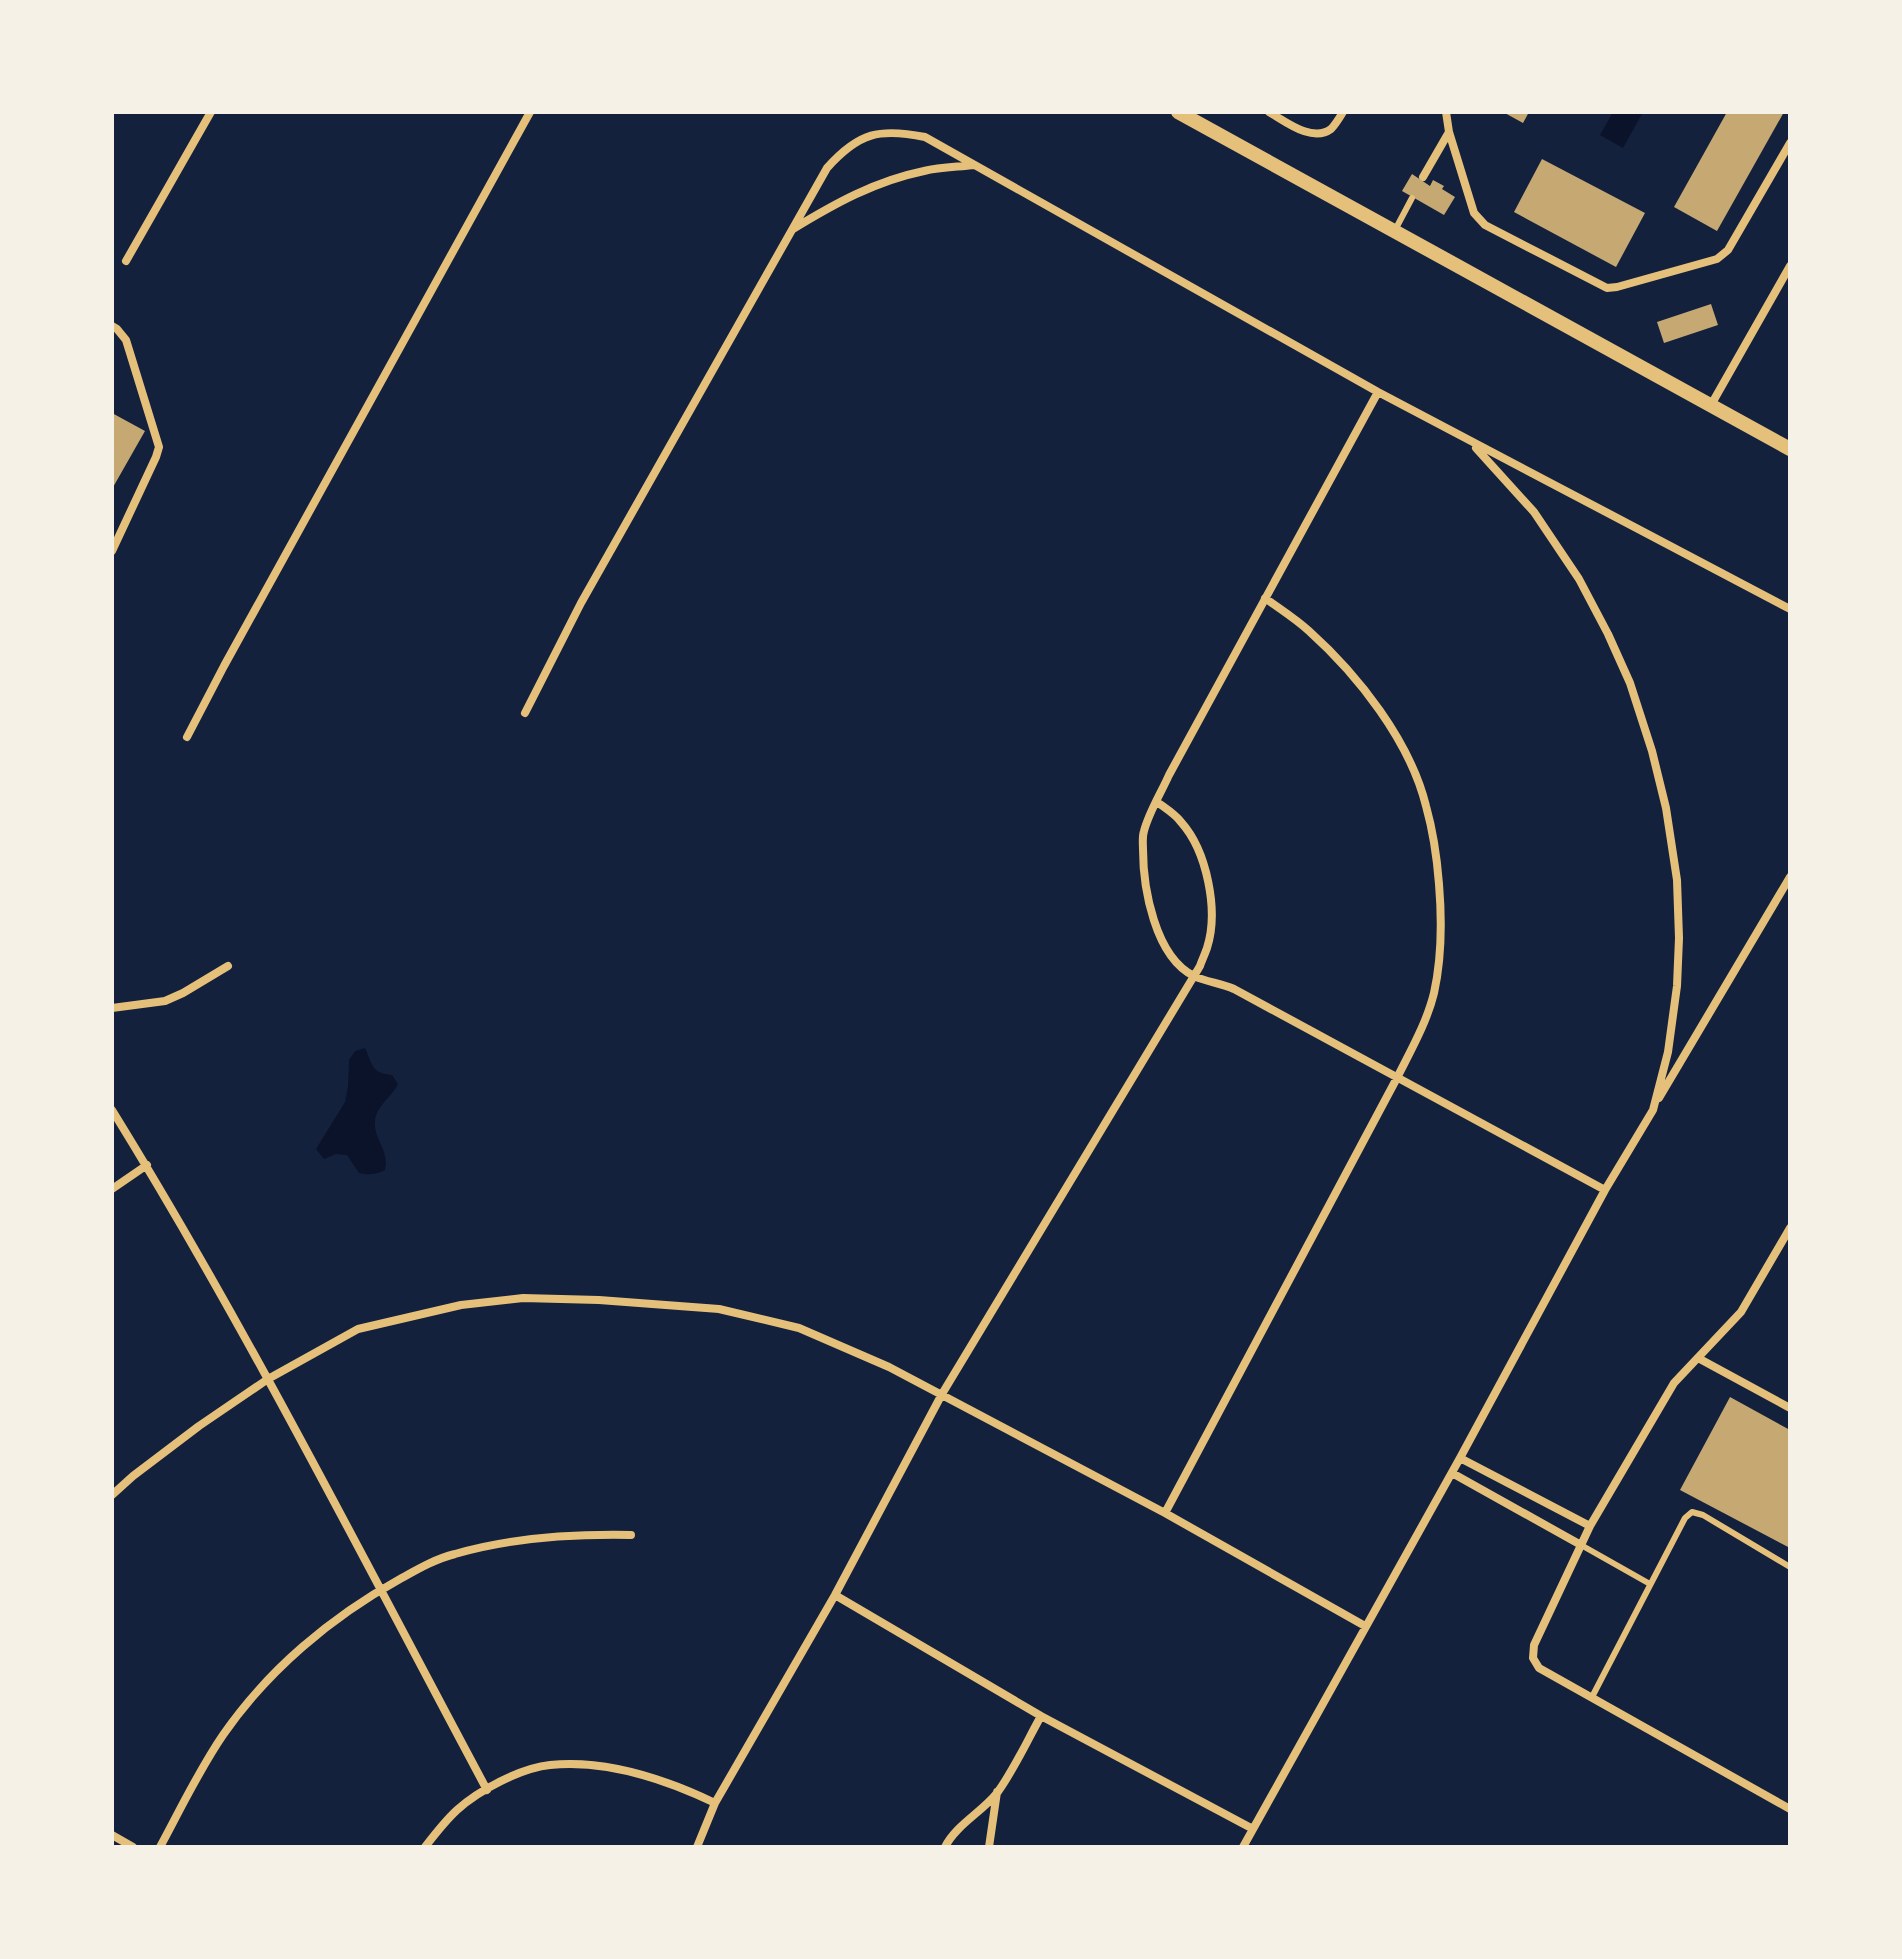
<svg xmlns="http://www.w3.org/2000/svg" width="1902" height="1959" font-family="'Crimson Pro',serif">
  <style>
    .water { fill: #0b132b }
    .building { fill: #c6a872 }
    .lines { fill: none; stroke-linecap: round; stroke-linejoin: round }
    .service { stroke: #e5c07b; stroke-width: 6 }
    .minor { stroke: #e5c07b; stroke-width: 8 }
    .tertiary { stroke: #e5c07b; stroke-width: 14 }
  </style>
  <rect width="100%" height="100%" fill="#14213d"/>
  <path class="water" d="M 1613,112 L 1643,112 L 1623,148 L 1600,135 Z
    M 365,1048 C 373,1065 371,1073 392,1075 L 398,1084 C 392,1097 376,1106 375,1121 C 373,1139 390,1150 385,1170 C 376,1175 369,1175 359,1173 L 347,1155 L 336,1154 L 324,1159 L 316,1149 L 345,1102 L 348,1086 L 349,1060 L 355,1051 Z"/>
  <path class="building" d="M 1503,112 L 1529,112 L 1523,123 Z
    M 1727,112 L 1784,112 L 1717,231 L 1674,207 Z
    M 1542,159 L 1645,213 L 1616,267 L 1514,212 Z
    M 1412,174 L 1430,186 L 1433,180 L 1444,186 L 1442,189 L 1455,197 L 1444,215 L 1402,191 Z
    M 1711,304 L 1718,325 L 1664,343 L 1657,322 Z
    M 112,413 L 145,431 L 112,489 Z
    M 1730,1397 L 1790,1430 L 1790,1548 L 1680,1490 Z"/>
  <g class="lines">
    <path class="service" d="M 1394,232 L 1412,198
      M 1581,1545 L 1650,1584
      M 1592,1697 L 1685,1518 L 1692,1512 L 1703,1515 L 1790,1567"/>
    <path class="minor" d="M 1269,112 C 1285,121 1312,143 1331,129 C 1335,125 1340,117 1343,112
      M 1449,132 L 1474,213 L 1485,225 L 1607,288 L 1617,287 L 1717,259 L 1728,250 L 1790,143
      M 1423,177 L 1449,132 L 1446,112
      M 793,229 C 834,204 875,181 924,171 C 940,167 957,167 974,165
      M 126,261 L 211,112
      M 112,326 L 117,329 L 126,340 L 159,447 L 156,457 L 112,551
      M 1378,392 L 1169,775 C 1161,793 1149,812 1144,831 C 1142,837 1143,844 1143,849 C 1143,888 1155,957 1194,976 C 1206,982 1221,983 1234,989 L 1605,1190
      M 1711,405 L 1790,266
      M 525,713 L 581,603 L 827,168 C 859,132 880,128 925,137 L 1378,392 L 1790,609
      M 187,737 L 224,666 L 530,112
      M 112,1008 L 165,1001 L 183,993 L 228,966
      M 1659,1098 L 1790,877
      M 112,1110 C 248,1330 365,1562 487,1790
      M 112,1189 L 147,1165
      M 1790,1228 L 1741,1312 L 1674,1383 L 1590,1526 L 1534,1645 L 1533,1658 L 1539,1668 L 1790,1809
      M 1698,1358 L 1790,1408
      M 1460,1458 L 1590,1526
      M 1452,1473 L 1581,1545
      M 112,1495 L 133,1476 L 199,1426 L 268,1379 L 358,1329 L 461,1305 L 523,1298 L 599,1300 L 719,1309 L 799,1328 L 889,1367 L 1165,1513 L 1365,1626
      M 1165,1513 L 1398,1076 C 1411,1050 1427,1022 1434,993 C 1442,957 1442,920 1439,884 C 1437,858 1433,831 1426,806 C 1410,741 1358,675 1309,631 C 1296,619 1280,609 1265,598
      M 835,1595 L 1041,1716 L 1253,1829
      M 112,1835 L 133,1847
      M 160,1847 C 180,1810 199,1770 223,1735 C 268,1670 331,1617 400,1579 C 418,1569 435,1559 455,1554 C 509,1538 575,1534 631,1535
      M 425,1847 C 435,1834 445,1821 457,1810 C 479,1790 521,1768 550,1765 C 607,1759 665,1779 715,1803
      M 697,1847 L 715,1803 L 835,1595 L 942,1394 L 1200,966 C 1202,960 1205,954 1207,948 C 1219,911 1207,851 1181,822 C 1175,814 1165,808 1157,802
      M 945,1847 C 956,1825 982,1812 997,1793 C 1014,1770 1027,1741 1041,1716
      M 989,1847 L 997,1792
      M 1243,1847 L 1460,1458 L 1605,1190 L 1653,1110 L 1668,1052 L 1677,986 L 1679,938 L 1677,880 L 1666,808 L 1652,751 L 1630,683 L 1608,634 L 1579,579 L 1534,512 L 1476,448"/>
    <path class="tertiary" d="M 1178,112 L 1790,449"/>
  </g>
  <rect width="1902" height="1959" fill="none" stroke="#f6f1e7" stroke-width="228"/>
</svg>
